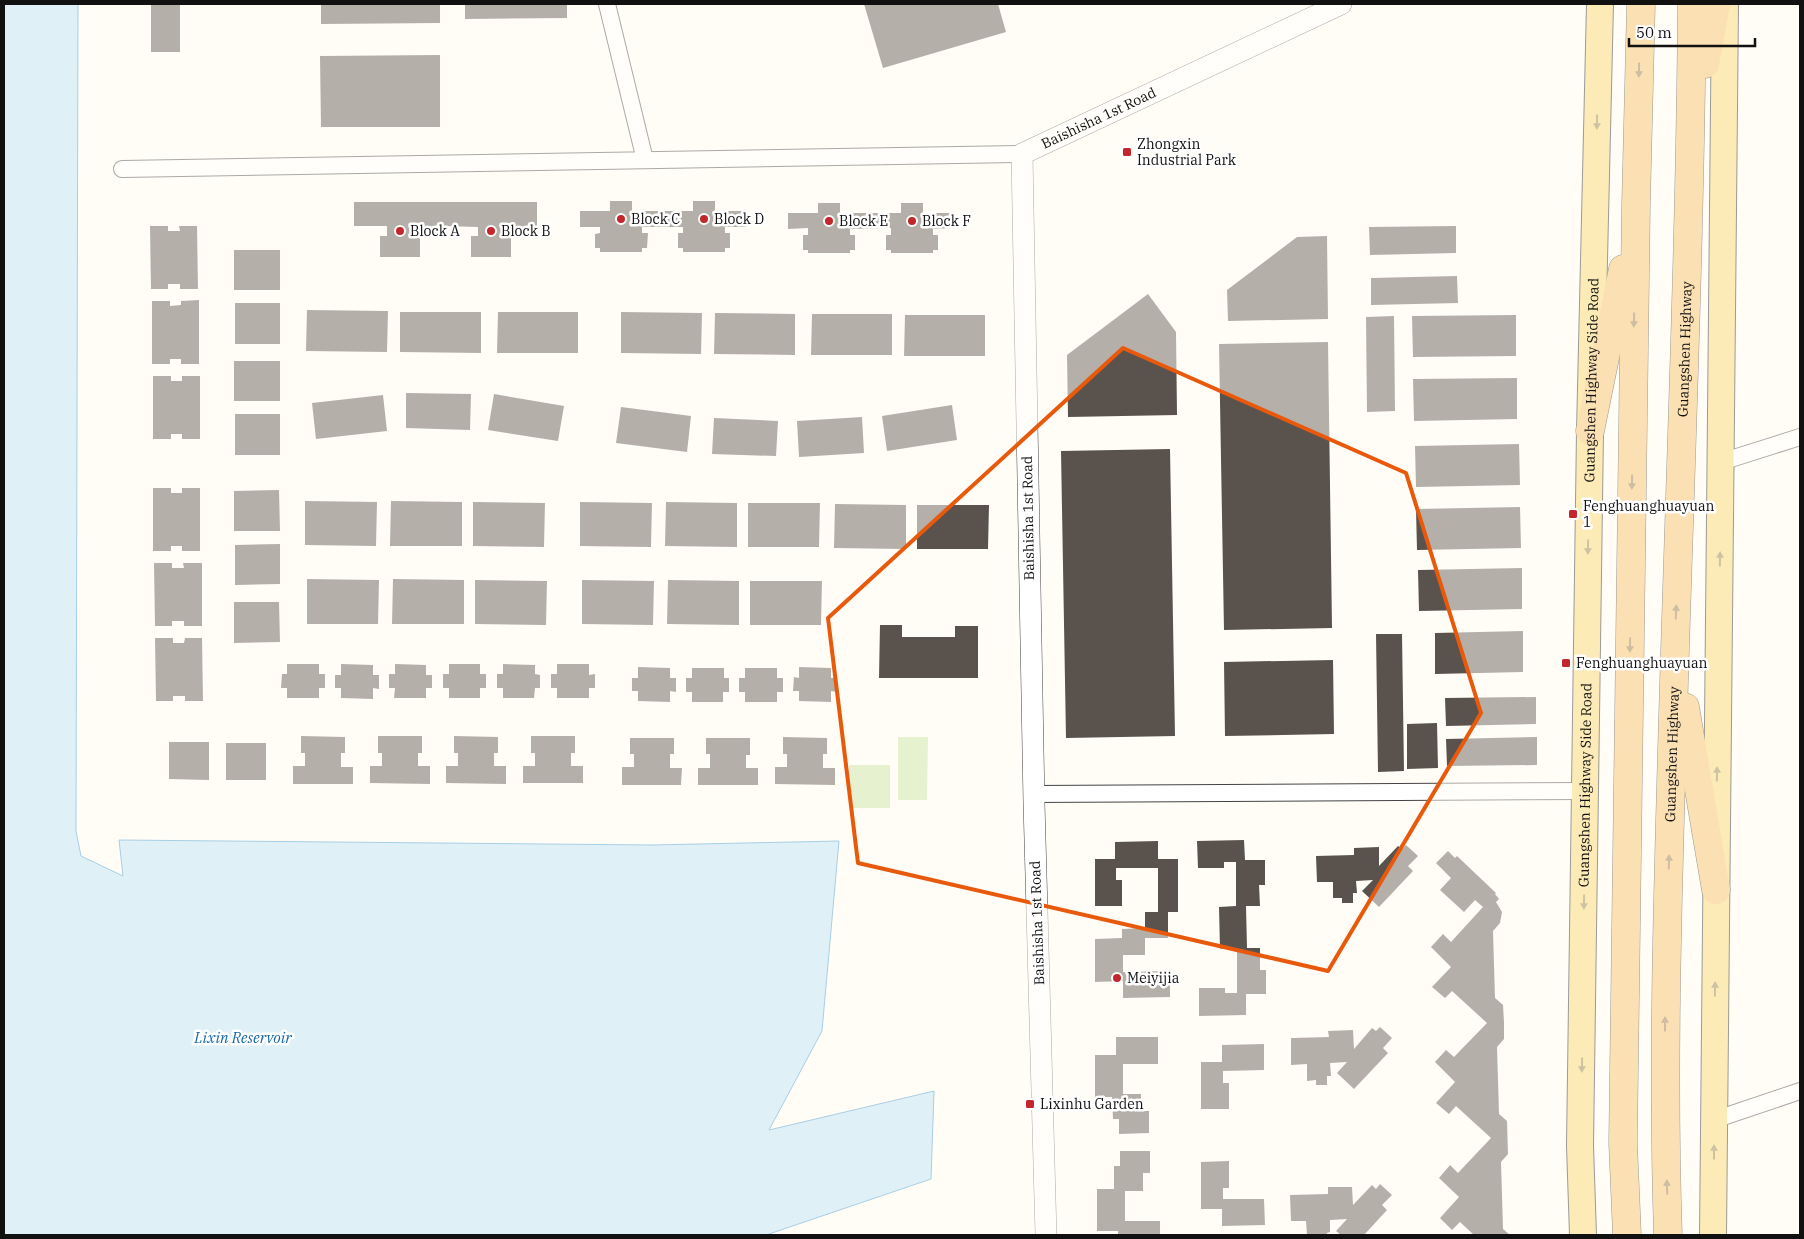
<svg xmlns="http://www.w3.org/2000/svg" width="1804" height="1239" font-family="'IBM Plex Serif',serif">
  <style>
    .pitch { fill: #e6f2cf }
    .water { fill: #b9e0f7; stroke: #3f96cf }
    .building { fill: #5a524d }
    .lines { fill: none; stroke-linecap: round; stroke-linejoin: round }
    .minor-casing { stroke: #444; stroke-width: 18 }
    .tertiary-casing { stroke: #444; stroke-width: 22 }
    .primary-casing { stroke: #222; stroke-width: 28 }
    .trunk-casing { stroke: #222; stroke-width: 29 }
    .minor { stroke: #fff; stroke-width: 16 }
    .tertiary { stroke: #fff; stroke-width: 21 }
    .primary { stroke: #f9d66b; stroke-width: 26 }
    .trunk { stroke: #f7bc64; stroke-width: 28 }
    .oneway { fill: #906f3f }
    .oneway2 { fill: #917d42 }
    .marked { fill: none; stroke: #e8590c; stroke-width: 4; stroke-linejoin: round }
    .poi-dot { fill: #c4262e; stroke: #fff; stroke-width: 2 }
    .labels { text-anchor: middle; stroke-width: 5; stroke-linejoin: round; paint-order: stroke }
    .street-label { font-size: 14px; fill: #111; stroke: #fff }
    .poi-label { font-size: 14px; fill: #111; stroke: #fff; text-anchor: start }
    .water-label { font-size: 15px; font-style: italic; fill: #1768a6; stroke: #fff }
  </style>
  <rect width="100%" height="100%" fill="#fffdf5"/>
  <path class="pitch" d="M 898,737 L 928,737 L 927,800 L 898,800 Z
    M 849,765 L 890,765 L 890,808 L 849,808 Z"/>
  <path class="water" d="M 4,4 L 78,4 L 76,831 L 81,856 L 123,876 L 119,840 L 651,845 L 839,841 L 822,1031 L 769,1130 L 934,1091 L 931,1179 L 766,1235 L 4,1235 Z"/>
  <path class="building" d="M 151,4 L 180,4 L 180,52 L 151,52 Z
    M 321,4 L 440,4 L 440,23 L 321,24 Z
    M 465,4 L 567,4 L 567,18 L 465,19 Z
    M 864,4 L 998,4 L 1006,32 L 883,68 Z
    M 440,55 L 440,127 L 321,127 L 320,56 Z
    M 610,201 L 632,201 L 632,211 L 693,211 L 693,201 L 715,201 L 715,211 L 746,211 L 746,227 L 725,227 L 725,233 L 730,233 L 730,248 L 725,248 L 725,252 L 683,252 L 683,248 L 678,248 L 678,233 L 683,233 L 683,227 L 642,227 L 642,233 L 648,233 L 647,248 L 642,248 L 642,252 L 600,252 L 600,248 L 595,248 L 595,234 L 600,233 L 600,227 L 580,227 L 580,211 L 610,211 Z
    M 354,202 L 537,202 L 537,226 L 504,227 L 504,236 L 511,236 L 511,257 L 471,257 L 471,236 L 478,236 L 478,227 L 445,226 L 413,227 L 412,236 L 420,236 L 420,257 L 380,257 L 380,236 L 387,236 L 387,226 L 354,226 Z
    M 818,203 L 840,203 L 840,213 L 901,213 L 901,203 L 923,203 L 923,213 L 954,213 L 953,228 L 933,229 L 933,235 L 938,235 L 938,250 L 933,250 L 933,253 L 891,253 L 891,250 L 886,250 L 886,235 L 891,235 L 891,228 L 850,229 L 850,235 L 855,235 L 855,250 L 850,250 L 850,253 L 808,253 L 808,250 L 803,250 L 803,235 L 808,235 L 808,228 L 788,229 L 788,213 L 818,213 Z
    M 150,226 L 168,226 L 168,231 L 180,231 L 179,226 L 197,226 L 198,289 L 180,289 L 180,284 L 168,284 L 168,289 L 151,289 Z
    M 1456,226 L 1456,253 L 1370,255 L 1369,227 Z
    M 1327,236 L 1328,319 L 1228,321 L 1227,290 L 1297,237 Z
    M 234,250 L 280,250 L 280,290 L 234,290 Z
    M 1457,276 L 1458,303 L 1371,305 L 1371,278 Z
    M 1148,294 L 1176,332 L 1177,415 L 1068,417 L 1067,355 Z
    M 199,300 L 199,364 L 181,364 L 181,359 L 170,359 L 170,364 L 152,364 L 152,301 L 170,301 L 170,306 L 181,305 L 181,301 Z
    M 235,303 L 280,303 L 280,344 L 235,344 Z
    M 307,310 L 388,311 L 387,352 L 306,351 Z
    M 400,312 L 481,312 L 481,353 L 400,352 Z
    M 498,312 L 578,312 L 578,353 L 497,353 Z
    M 621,312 L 702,313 L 701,354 L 621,353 Z
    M 715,313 L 795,314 L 795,355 L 714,354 Z
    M 812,314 L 892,314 L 892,355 L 811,355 Z
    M 905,315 L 985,315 L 985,356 L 904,356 Z
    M 1516,315 L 1516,356 L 1413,357 L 1412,316 Z
    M 1394,316 L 1395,411 L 1367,412 L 1366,317 Z
    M 1328,342 L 1332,628 L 1224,630 L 1219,344 Z
    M 234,361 L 280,361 L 280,401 L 234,401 Z
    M 153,376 L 171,376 L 171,381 L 182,381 L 182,376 L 200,376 L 200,439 L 182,439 L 182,434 L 171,434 L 171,439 L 153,439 Z
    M 1517,378 L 1517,419 L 1414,421 L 1413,379 Z
    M 406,393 L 471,394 L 470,430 L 406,428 Z
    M 494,394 L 564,406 L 558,441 L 488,430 Z
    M 383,395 L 387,431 L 316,439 L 312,403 Z
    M 952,405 L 957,440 L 887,451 L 882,416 Z
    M 621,407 L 691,416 L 687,452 L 616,443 Z
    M 235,414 L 280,414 L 280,455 L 235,455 Z
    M 862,417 L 864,453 L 799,457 L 797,421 Z
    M 714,418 L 778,421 L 776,456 L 712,454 Z
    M 1519,444 L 1520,485 L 1416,487 L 1415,446 Z
    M 1170,449 L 1175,736 L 1066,738 L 1061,451 Z
    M 153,488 L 171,488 L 171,493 L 182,493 L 182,488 L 200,488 L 200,551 L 182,551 L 182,546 L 171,546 L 171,551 L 153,551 Z
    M 279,490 L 280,531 L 234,531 L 234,491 Z
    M 305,501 L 377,502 L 376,546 L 305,545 Z
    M 391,501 L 462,502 L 462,546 L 390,546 Z
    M 473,502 L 545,503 L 544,547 L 473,546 Z
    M 580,502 L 652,503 L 651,547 L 580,546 Z
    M 666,502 L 737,503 L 737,547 L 665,546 Z
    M 748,503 L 820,503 L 819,547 L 748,547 Z
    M 835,504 L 906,505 L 906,549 L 834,548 Z
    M 917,505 L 989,505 L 988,549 L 917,549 Z
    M 1520,507 L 1521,548 L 1417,550 L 1416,509 Z
    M 280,544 L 280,584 L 235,585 L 235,545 Z
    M 154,563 L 172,563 L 172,568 L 184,568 L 183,563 L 202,563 L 202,626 L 184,626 L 184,621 L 172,621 L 172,626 L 155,626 Z
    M 1522,568 L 1522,609 L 1419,611 L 1418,570 Z
    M 307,579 L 379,580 L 378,624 L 307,624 Z
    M 393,579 L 464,580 L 464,624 L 392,624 Z
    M 475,580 L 547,581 L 546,625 L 475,624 Z
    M 582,580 L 654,581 L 653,625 L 582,624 Z
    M 668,580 L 739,581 L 739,625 L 667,624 Z
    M 750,581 L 822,581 L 821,625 L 750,625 Z
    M 234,602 L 279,602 L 280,642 L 234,643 Z
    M 880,625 L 902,625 L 902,637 L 955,637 L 955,626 L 978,626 L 978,678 L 879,678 Z
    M 1523,631 L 1523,672 L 1435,674 L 1435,633 Z
    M 1376,634 L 1402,634 L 1404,771 L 1378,772 Z
    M 155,638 L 173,638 L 173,643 L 184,643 L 185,638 L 202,638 L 203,701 L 185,701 L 185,696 L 173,696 L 173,701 L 156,701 Z
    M 1333,660 L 1334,734 L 1225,736 L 1224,662 Z
    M 287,664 L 319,664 L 319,674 L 325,674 L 325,688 L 319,688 L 319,698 L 287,698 L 287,688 L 281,688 L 282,674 L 287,674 Z
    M 341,664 L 373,665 L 373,675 L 379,675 L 379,689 L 373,688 L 373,699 L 341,698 L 341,688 L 335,688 L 335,675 L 341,675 Z
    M 395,664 L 426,665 L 426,675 L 432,675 L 432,688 L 426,688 L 426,698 L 394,698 L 395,688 L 389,688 L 389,674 L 395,674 Z
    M 449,664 L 480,664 L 480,674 L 486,674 L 486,688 L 480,688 L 480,698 L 449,698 L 449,688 L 443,688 L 443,674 L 449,674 Z
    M 503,664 L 535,665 L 535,674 L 540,675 L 540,688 L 535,688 L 534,698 L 503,698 L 503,688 L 497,688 L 497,674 L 503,674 Z
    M 557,664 L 589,664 L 589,675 L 595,674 L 595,688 L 589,688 L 589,698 L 557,698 L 557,688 L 551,688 L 551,674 L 557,674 Z
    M 638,667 L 670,668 L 670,678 L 676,678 L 676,692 L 670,691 L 670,702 L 638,701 L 638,691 L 632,691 L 632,678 L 638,678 Z
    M 799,667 L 831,668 L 831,678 L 837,678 L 837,692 L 831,691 L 831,702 L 799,701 L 799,691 L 793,691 L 794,677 L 799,678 Z
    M 692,668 L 724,668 L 724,678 L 729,678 L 729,692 L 723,692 L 723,702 L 692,702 L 692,692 L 686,692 L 686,678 L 692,678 Z
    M 745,668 L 777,668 L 777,678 L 783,678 L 783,692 L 777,692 L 777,702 L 745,702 L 745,692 L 739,692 L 739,678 L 745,678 Z
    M 1536,697 L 1536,724 L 1446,726 L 1445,698 Z
    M 1437,723 L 1438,768 L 1407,769 L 1407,724 Z
    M 301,736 L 345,737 L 345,753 L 341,753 L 341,767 L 353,767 L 353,784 L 293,784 L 293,766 L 305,766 L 305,753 L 301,753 Z
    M 378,736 L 422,736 L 422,753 L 418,753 L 418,766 L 430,766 L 430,784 L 370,783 L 370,766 L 382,766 L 382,753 L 378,753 Z
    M 454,736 L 498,737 L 498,753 L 494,753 L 494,766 L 506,766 L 506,784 L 446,783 L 446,766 L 458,766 L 458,753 L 454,753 Z
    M 531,736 L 575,736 L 575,753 L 571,753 L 571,766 L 583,766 L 583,783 L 523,783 L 523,766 L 535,766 L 535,753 L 531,753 Z
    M 783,737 L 827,738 L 827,754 L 823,754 L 823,768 L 835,768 L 835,785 L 775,784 L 775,767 L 787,767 L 787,754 L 783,754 Z
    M 1537,737 L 1537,765 L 1447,766 L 1446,739 Z
    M 630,738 L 674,738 L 674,754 L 670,754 L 670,768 L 682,768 L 681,785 L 622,785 L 622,767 L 634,767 L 634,754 L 630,754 Z
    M 706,738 L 750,738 L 750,755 L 746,755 L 746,768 L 758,768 L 758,785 L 698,785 L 698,768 L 710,768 L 710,754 L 706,754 Z
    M 169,742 L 209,742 L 209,780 L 169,779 Z
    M 226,743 L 266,743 L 266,780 L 226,780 Z
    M 1244,840 L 1245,860 L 1265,860 L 1265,885 L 1259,885 L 1260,906 L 1246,906 L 1247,948 L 1260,948 L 1260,970 L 1266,970 L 1266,994 L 1246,994 L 1246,1015 L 1199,1016 L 1199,988 L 1225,988 L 1225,993 L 1237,993 L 1237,949 L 1220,949 L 1219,907 L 1236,906 L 1236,862 L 1224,862 L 1224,868 L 1198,868 L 1197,841 Z
    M 1158,841 L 1158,859 L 1178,859 L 1178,912 L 1168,912 L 1168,938 L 1145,938 L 1145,955 L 1123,955 L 1123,972 L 1170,971 L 1170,997 L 1123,998 L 1123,981 L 1095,982 L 1095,939 L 1122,938 L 1122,929 L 1145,928 L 1145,912 L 1158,912 L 1158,868 L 1116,868 L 1116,880 L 1122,880 L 1122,906 L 1095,906 L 1095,859 L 1115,859 L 1115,842 Z
    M 1406,845 L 1418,856 L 1408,866 L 1413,871 L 1379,907 L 1362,891 L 1373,880 L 1356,881 L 1357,893 L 1353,893 L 1353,903 L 1342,903 L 1342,898 L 1333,898 L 1333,882 L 1317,882 L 1316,856 L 1354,855 L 1354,848 L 1379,847 L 1379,866 L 1398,846 L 1402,849 Z
    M 1448,851 L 1455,858 L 1457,856 L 1496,893 L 1495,894 L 1499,899 L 1496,902 L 1502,912 L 1500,923 L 1493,931 L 1495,998 L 1503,1005 L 1504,1022 L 1504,1039 L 1497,1047 L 1499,1114 L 1507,1121 L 1508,1154 L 1501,1162 L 1503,1229 L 1510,1235 L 1474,1235 L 1460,1222 L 1452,1230 L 1440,1218 L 1459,1197 L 1439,1178 L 1450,1165 L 1458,1173 L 1491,1138 L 1456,1106 L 1449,1114 L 1436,1103 L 1455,1082 L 1435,1062 L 1446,1050 L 1454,1057 L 1487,1023 L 1452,991 L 1445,998 L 1432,987 L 1451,967 L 1431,947 L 1443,934 L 1451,942 L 1483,907 L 1475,900 L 1464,912 L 1440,890 L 1451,878 L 1436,863 Z
    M 1380,1027 L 1392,1038 L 1383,1048 L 1388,1053 L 1354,1089 L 1337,1073 L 1347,1062 L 1330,1063 L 1331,1076 L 1327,1076 L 1327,1085 L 1316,1085 L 1316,1080 L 1307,1081 L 1307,1064 L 1291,1065 L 1291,1038 L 1329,1037 L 1328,1031 L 1353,1030 L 1354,1049 L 1372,1028 L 1376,1031 Z
    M 1116,1037 L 1158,1037 L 1158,1064 L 1123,1064 L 1123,1094 L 1141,1094 L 1141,1111 L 1149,1111 L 1149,1133 L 1119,1134 L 1119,1119 L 1113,1119 L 1112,1097 L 1095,1097 L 1095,1055 L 1116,1055 Z
    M 1264,1044 L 1264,1070 L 1223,1071 L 1223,1083 L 1229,1083 L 1229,1109 L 1201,1109 L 1201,1062 L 1222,1062 L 1222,1045 Z
    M 1120,1151 L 1150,1151 L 1150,1173 L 1143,1173 L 1143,1191 L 1125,1191 L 1125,1221 L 1160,1221 L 1160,1235 L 1118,1235 L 1118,1231 L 1097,1231 L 1097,1189 L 1114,1189 L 1114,1166 L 1120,1166 Z
    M 1229,1161 L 1229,1188 L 1223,1188 L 1223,1199 L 1264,1199 L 1265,1225 L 1222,1226 L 1222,1209 L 1201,1209 L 1201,1162 Z
    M 1380,1184 L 1392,1195 L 1382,1205 L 1387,1210 L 1364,1235 L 1341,1235 L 1336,1231 L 1347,1219 L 1330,1220 L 1330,1232 L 1327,1233 L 1327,1235 L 1307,1235 L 1306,1221 L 1291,1221 L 1290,1195 L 1328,1194 L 1328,1187 L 1352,1187 L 1353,1205 L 1372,1185 L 1376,1189 Z"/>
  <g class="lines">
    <g class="minor-casing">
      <path id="minor" d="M 607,4 L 645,160
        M 122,169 L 1022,154
        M 1721,462 L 1800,437
        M 1033,794 L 1586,791
        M 1714,1120 L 1800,1091"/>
    </g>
    <g class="tertiary-casing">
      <g id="tertiary">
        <path id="s1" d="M 1046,1235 L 1034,803 L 1022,154 L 1341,4"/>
      </g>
    </g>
    <g class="primary-casing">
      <g id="primary">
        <path id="s2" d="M 1583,1235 L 1580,1146 L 1590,431 L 1600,4"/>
        <path d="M 1713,1235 L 1725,4"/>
      </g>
    </g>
    <g class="trunk-casing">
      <g id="trunk">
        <path d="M 1705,64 L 1716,4"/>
        <path d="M 1590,431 L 1623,269"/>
        <path d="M 1685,707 L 1716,890"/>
        <path d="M 1627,1235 L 1623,1143 L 1636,204 L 1641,4"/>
        <path id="s3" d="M 1668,1235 C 1662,1062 1668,889 1673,715 C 1680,478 1690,241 1692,4"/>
      </g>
    </g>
    <use href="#minor" class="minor"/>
    <use href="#tertiary" class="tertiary"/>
    <use href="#primary" class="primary"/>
    <use href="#trunk" class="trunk"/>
  </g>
  <defs><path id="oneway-solid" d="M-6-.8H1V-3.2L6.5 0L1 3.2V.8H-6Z" transform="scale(1.25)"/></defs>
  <g class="oneway">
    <use href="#oneway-solid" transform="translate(1639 70) rotate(91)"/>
    <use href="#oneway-solid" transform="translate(1634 320) rotate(91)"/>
    <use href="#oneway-solid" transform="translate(1632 482) rotate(91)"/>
    <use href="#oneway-solid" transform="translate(1676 612) rotate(-88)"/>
    <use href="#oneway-solid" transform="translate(1630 645) rotate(91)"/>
    <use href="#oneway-solid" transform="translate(1669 862) rotate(-88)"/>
    <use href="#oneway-solid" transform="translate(1665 1024) rotate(-90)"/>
    <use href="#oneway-solid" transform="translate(1667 1187) rotate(-92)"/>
  </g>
  <g class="oneway2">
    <use href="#oneway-solid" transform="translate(1597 122) rotate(91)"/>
    <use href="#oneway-solid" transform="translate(1588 547) rotate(91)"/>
    <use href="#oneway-solid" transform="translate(1720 559) rotate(-89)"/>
    <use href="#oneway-solid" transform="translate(1717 774) rotate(-89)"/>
    <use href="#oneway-solid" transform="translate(1584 902) rotate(91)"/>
    <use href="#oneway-solid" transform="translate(1715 989) rotate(-89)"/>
    <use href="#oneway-solid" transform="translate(1582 1065) rotate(91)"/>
    <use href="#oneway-solid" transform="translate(1714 1152) rotate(-90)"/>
  </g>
  <path d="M0 0H1804V1239H0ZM 1123,348 L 1406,473 L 1481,713 L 1328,971 L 858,863 L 828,618 Z" fill="#fffdf5" fill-opacity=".55" fill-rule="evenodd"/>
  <path class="marked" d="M 1123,348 L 1406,473 L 1481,713 L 1328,971 L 858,863 L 828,618 Z"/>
  <g class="poi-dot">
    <rect x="1122" y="147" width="10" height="10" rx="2.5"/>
    <circle cx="621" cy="219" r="5"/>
    <circle cx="704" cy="219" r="5"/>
    <circle cx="829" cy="221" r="5"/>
    <circle cx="912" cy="221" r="5"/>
    <circle cx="400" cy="231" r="5"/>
    <circle cx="491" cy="231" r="5"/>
    <rect x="1568" y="509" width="10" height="10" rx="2.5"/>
    <rect x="1561" y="658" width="10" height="10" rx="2.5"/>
    <circle cx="1117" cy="978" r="5"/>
    <rect x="1025" y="1099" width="10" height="10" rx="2.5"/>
  </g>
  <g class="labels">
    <g class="street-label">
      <text dy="5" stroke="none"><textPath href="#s1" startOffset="1166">Baishisha 1st Road</textPath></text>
      <text dy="5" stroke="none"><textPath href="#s3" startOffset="886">Guangshen Highway</textPath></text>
      <text dy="5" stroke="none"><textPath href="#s2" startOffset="855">Guangshen Highway Side Road</textPath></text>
      <text transform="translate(1028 518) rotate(-91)" y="5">Baishisha 1st Road</text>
      <text dy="5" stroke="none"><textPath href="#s3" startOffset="481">Guangshen Highway</textPath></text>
      <text dy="5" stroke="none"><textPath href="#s2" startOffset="450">Guangshen Highway Side Road</textPath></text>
      <text transform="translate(1037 923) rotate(-92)" y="5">Baishisha 1st Road</text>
    </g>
    <g class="poi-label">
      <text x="1137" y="149">Zhongxin<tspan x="1137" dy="16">Industrial Park</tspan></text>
      <text x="631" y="224">Block C</text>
      <text x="714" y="224">Block D</text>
      <text x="839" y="226">Block E</text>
      <text x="922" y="226">Block F</text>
      <text x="410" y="236">Block A</text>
      <text x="501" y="236">Block B</text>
      <text x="1583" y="511">Fenghuanghuayuan<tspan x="1583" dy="16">1</tspan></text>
      <text x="1576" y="668">Fenghuanghuayuan</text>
      <text x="1127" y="983">Meiyijia</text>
      <text x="1040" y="1109">Lixinhu Garden</text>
    </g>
    <g class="water-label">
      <text x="243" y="1043">Lixin Reservoir</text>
    </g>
  </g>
  <rect width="1804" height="1239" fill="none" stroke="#111111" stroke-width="10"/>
  <path d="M1629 38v8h126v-8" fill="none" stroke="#111111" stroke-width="2.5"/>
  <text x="1636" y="38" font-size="15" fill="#111111" stroke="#ffffff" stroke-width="4" paint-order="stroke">50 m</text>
</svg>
